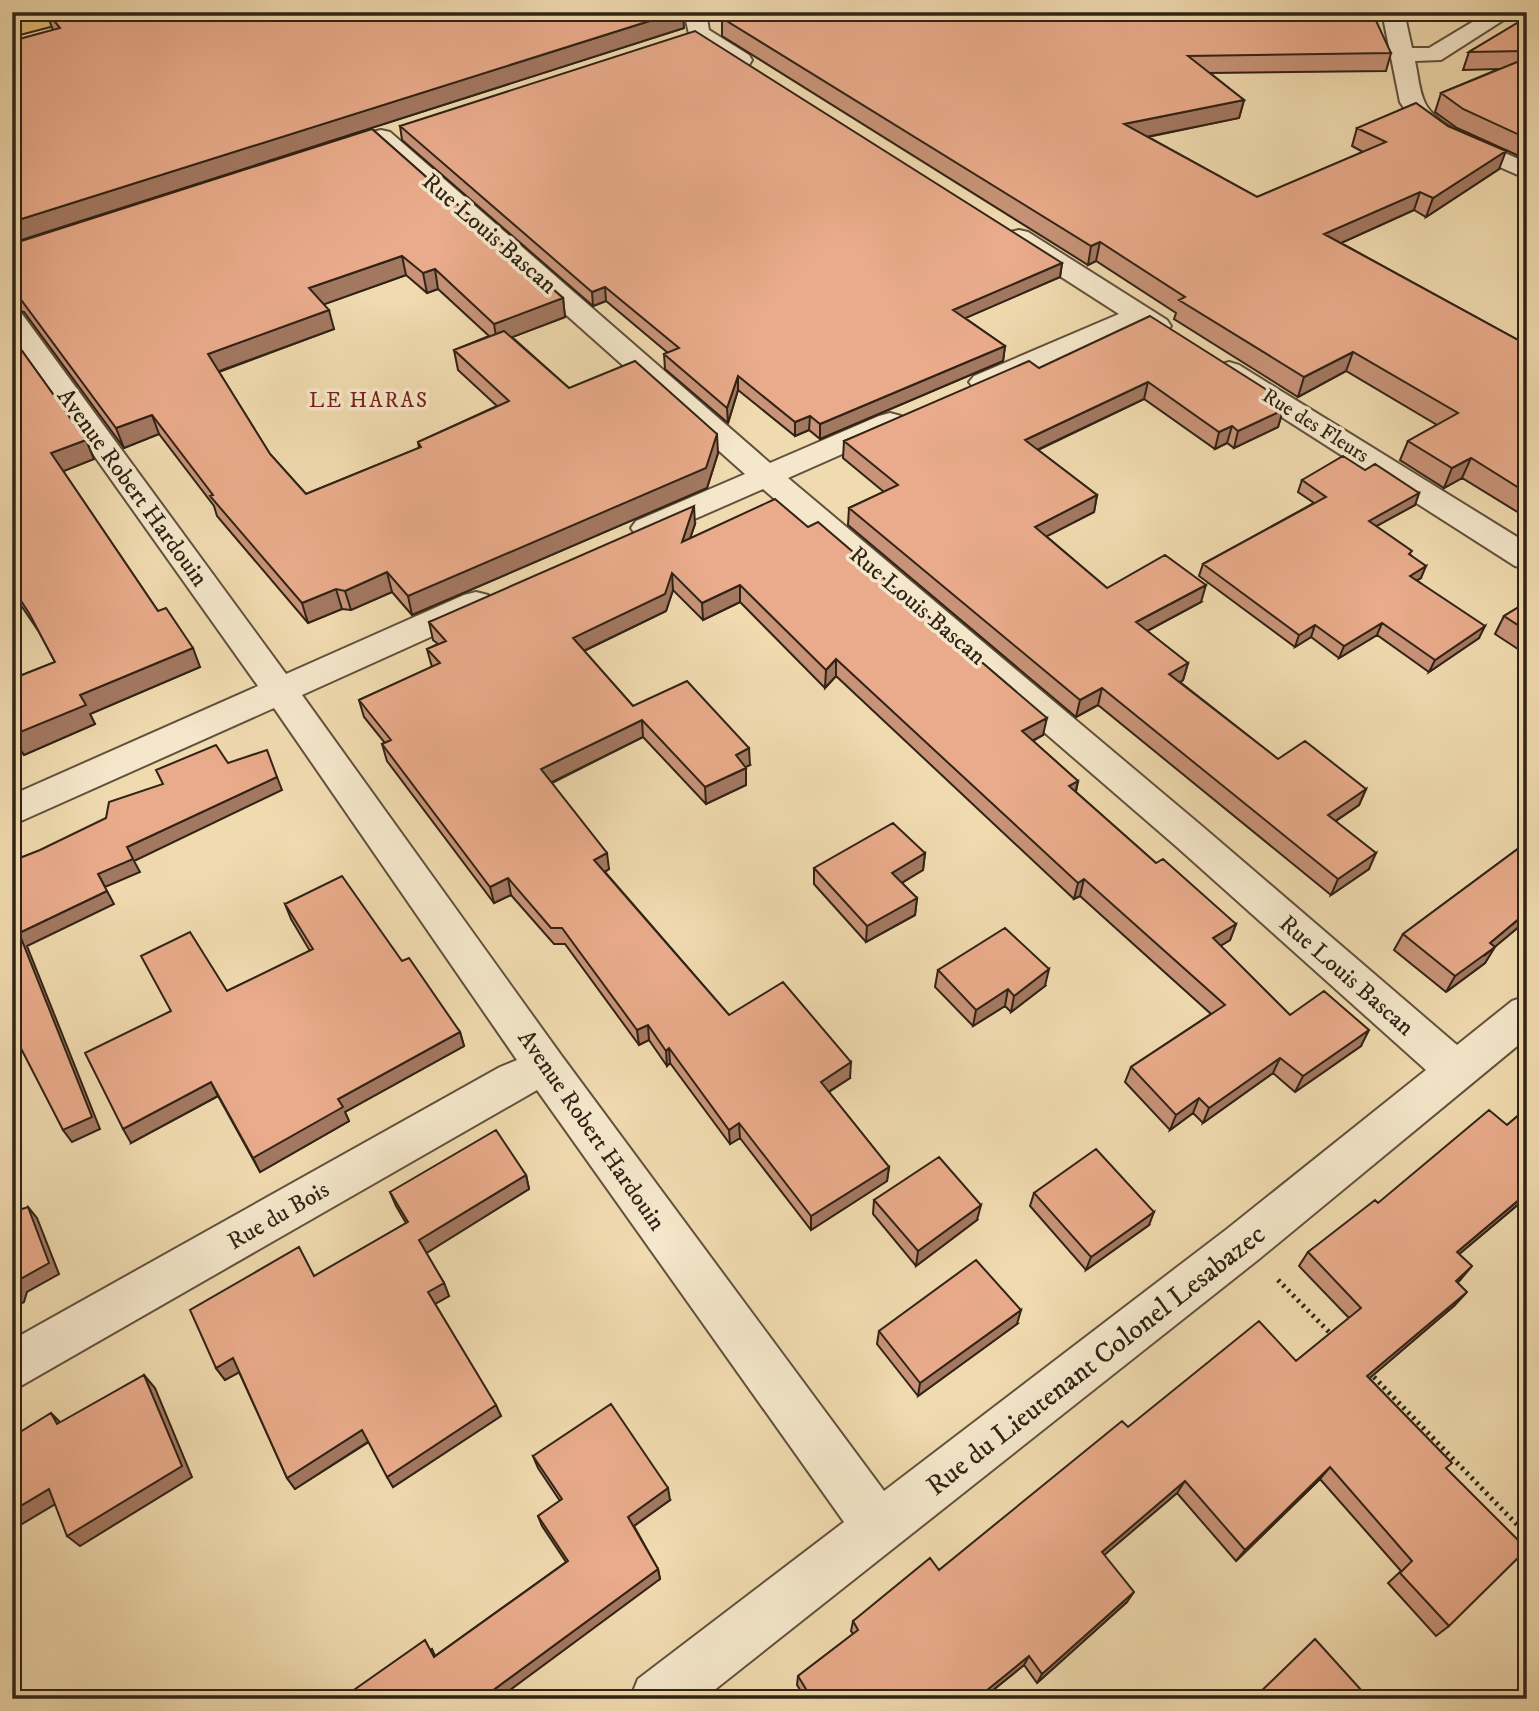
<svg xmlns="http://www.w3.org/2000/svg" width="1539" height="1711" font-family="'IM FELL DW Pica',serif">
  <style>
    .lines { fill: none; stroke-linecap: round; stroke-linejoin: round }
    .street-casing { stroke: #61513c; stroke-width: 4 }
    .primary-casing { stroke: #312315; stroke-width: 4 }
    .path { stroke: #312315; stroke-width: 5; stroke-dasharray: 2.5 4.5; stroke-linecap: butt }
    .street { fill: #f5e7cb; fill-rule: evenodd }
    .primary { fill: #e8bd78; fill-rule: evenodd }
    .wall { fill: #c89378; stroke: #312315; stroke-width: 2; fill-rule: evenodd }
    .shaded-wall { fill: #a37861; stroke: #312315; stroke-width: 2 }
    .building { fill: #e9ab8b; stroke: #312315; stroke-width: 2 }
    .labels { text-anchor: middle; stroke-width: 7; stroke-linejoin: round; paint-order: stroke }
    .far-neighbourhood-label { font-size: 21px; letter-spacing: 2px; fill: #7a1f14; stroke: #f5e7cb }
    .far-street-label { font-size: 21px; fill: #312315; stroke: #f5e7cb }
    .street-label { font-size: 24px; fill: #312315; stroke: #f5e7cb }
    .near-street-label { font-size: 28px; fill: #312315; stroke: #f5e7cb }
  </style>
  <rect width="100%" height="100%" fill="#f0daaf"/>
  <filter id="stains"><feTurbulence type="fractalNoise" baseFrequency=".00286" numOctaves="4"/><feColorMatrix values="0 0 0 0 .2 0 0 0 0 .09 0 0 0 0 .02 0 0 0 .5 -.17"/></filter>
  <radialGradient id="worn" r=".72"><stop offset=".6" stop-color="#630" stop-opacity="0"/><stop offset="1" stop-color="#630" stop-opacity=".3"/></radialGradient>
  <g class="lines">
    <g class="street-casing">
      <path id="street" d="M 684,12 L 706,12 L 709,30 L 749,55 L 752,60 L 749,65 L 733,65 L 690,38 Z
        M 1382,12 L 1404,12 L 1412,48 L 1429,48 L 1489,12 L 1516,12 L 1441,60 L 1415,61 C 1418,74 1419,91 1425,103 C 1437,129 1501,150 1527,163 L 1527,179 L 1443,142 L 1415,124 L 1400,102 Z
        M 381,130 L 390,132 L 770,463 L 879,416 L 890,413 L 901,416 L 905,422 L 901,428 L 788,478 L 1203,827 L 1457,1045 L 1512,1001 L 1527,996 L 1527,1038 L 1259,1259 L 703,1699 L 630,1699 L 638,1679 L 844,1522 L 537,1090 L 12,1391 L 12,1340 L 500,1067 L 517,1060 L 274,708 L 12,825 L 12,795 L 258,686 L 12,340 L 12,312 L 22,314 L 286,674 L 464,595 L 476,592 L 488,595 L 493,603 L 488,611 L 302,695 L 561,1055 L 884,1491 L 1227,1229 L 1426,1070 L 1177,847 L 763,489 L 658,535 L 647,538 L 636,535 L 631,528 L 636,521 L 745,474 L 372,142 L 369,137 L 372,132 Z
        M 1019,230 L 1028,232 L 1167,320 L 1171,326 L 1167,332 L 1157,334 L 1138,326 L 994,388 L 984,391 L 974,388 L 969,382 L 974,376 L 1119,314 L 1010,244 L 1006,238 L 1010,232 Z
        M 1229,362 L 1239,365 L 1527,543 L 1527,569 L 1515,566 L 1219,377 L 1215,371 L 1219,365 Z"/>
    </g>
    <g class="primary-casing">
      <path id="primary" d="M 51,12 L 88,12 L 85,17 L 12,36 L 12,22 Z"/>
    </g>
    <path class="path" d="M 1278,1280 L 1333,1336
      M 1369,1372 L 1527,1535"/>
    <use href="#street" class="street"/>
    <use href="#primary" class="primary"/>
  </g>
  <path class="wall" d="M 46,12 L 47,12 L 684,28 L 12,243 L 12,41 L 53,30 Z
    M 1513,12 L 1527,12 L 1527,151 L 1519,156 L 1457,128 L 1435,112 L 1441,93 L 1499,69 L 1463,70 L 1469,52 L 1519,22 L 1510,19 Z
    M 722,18 L 1391,53 L 1386,71 L 1210,73 L 1244,100 L 1239,118 L 1148,137 L 1257,197 L 1363,152 L 1352,146 L 1357,128 L 1499,169 L 1426,217 L 1414,210 L 1341,243 L 1527,345 L 1527,515 L 1524,516 L 1462,478 L 1444,488 L 1400,460 L 1408,441 L 1437,425 L 1346,371 L 1298,397 L 1174,319 L 1176,313 L 1096,261 L 1088,265 L 722,36 Z
    M 400,126 L 1062,263 L 1060,277 L 965,318 L 1005,346 L 1003,361 L 820,439 L 809,430 L 795,436 L 738,390 L 728,423 L 665,369 L 664,354 L 668,353 L 606,301 L 593,306 L 402,140 Z
    M 372,129 L 563,298 L 565,317 L 512,337 L 569,388 L 718,453 L 707,488 L 412,615 L 392,592 L 351,610 L 342,609 L 308,623 L 217,516 L 214,506 L 159,434 L 124,448 L 24,312 L 12,310 L 12,244 ZM 406,275 L 427,293 L 438,289 L 489,336 L 454,350 L 458,370 L 497,406 L 418,442 L 419,448 L 306,494 L 270,454 L 219,372 L 334,329 L 324,304 Z
    M 12,337 L 86,440 L 94,459 L 63,471 L 158,611 L 200,667 L 90,714 L 95,724 L 24,755 L 20,749 L 12,753 L 12,679 L 55,662 L 39,632 L 12,592 Z
    M 1039,368 L 1275,395 L 1272,402 L 1283,410 L 1278,427 L 1234,448 L 1227,443 L 1215,449 L 1144,399 L 1038,450 L 1097,495 L 1094,512 L 1046,536 L 1107,588 L 1201,602 L 1147,631 L 1188,663 L 1183,680 L 1180,682 L 1278,759 L 1366,789 L 1359,805 L 1336,821 L 1369,869 L 1331,895 L 1098,705 L 1076,717 L 848,525 L 849,508 L 884,492 L 843,458 L 844,441 Z
    M 1365,470 L 1419,493 L 1415,505 L 1376,526 L 1411,555 L 1421,578 L 1417,580 L 1479,638 L 1429,672 L 1377,635 L 1339,658 L 1311,637 L 1295,647 L 1199,576 L 1203,564 L 1314,503 L 1298,492 L 1302,480 Z
    M 695,524 L 690,538 L 1043,735 L 1033,741 L 1078,781 L 1076,792 L 1156,863 L 1236,924 L 1230,940 L 1220,946 L 1290,1015 L 1361,1046 L 1295,1092 L 1273,1073 L 1203,1123 L 1193,1113 L 1170,1130 L 1125,1082 L 1131,1067 L 1211,1014 L 1080,896 L 1074,899 L 836,676 L 825,688 L 740,602 L 703,620 L 673,590 L 666,611 L 584,651 L 633,706 L 750,765 L 745,767 L 746,785 L 706,804 L 643,737 L 552,783 L 609,869 L 605,872 L 729,1015 L 850,1078 L 829,1092 L 889,1167 L 887,1181 L 811,1230 L 740,1138 L 730,1144 L 670,1063 L 667,1066 L 649,1040 L 639,1045 L 565,944 L 554,944 L 511,895 L 494,903 L 387,761 L 382,744 L 385,743 L 364,717 L 359,700 L 432,667 L 427,649 L 438,644 L 433,640 L 429,622 Z
    M 1527,602 L 1527,655 L 1495,634 L 1504,616 Z
    M 1527,842 L 1527,920 L 1494,947 L 1485,963 L 1446,992 L 1394,950 L 1403,934 Z
    M 925,853 L 923,870 L 902,883 L 917,898 L 915,915 L 866,942 L 814,884 L 814,868 Z
    M 285,904 L 402,961 L 460,1032 L 464,1046 L 345,1112 L 349,1121 L 260,1172 L 218,1096 L 131,1143 L 171,1011 L 227,991 L 310,951 L 291,919 Z
    M 938,970 L 1045,986 L 1011,1012 L 1005,1006 L 973,1026 L 935,987 Z
    M 1527,1108 L 1527,1197 L 1459,1254 L 1461,1279 L 1457,1283 L 1455,1305 L 1369,1378 L 1446,1468 L 1449,1626 L 1436,1636 L 1388,1583 L 1401,1571 L 1320,1479 L 1236,1561 L 1177,1493 L 1104,1555 L 1127,1602 L 1037,1683 L 1024,1665 L 982,1699 L 806,1699 L 797,1685 L 798,1676 L 853,1634 L 851,1631 L 853,1621 L 939,1570 L 1128,1427 L 1296,1361 L 1349,1318 L 1299,1266 L 1308,1252 L 1378,1203 L 1507,1125 Z
    M 526,1175 L 529,1189 L 426,1253 L 444,1283 L 449,1296 L 435,1304 L 501,1416 L 393,1487 L 369,1442 L 295,1489 L 287,1478 L 239,1372 L 225,1380 L 216,1368 L 315,1276 L 406,1223 L 396,1206 L 390,1192 Z
    M 1034,1193 L 1149,1225 L 1086,1270 L 1030,1206 Z
    M 874,1200 L 977,1220 L 916,1266 L 873,1214 Z
    M 1017,1324 L 918,1396 L 877,1344 L 879,1331 Z
    M 533,1456 L 670,1500 L 634,1526 L 658,1569 L 660,1579 L 341,1699 L 432,1649 L 435,1656 L 566,1562 L 542,1526 L 538,1516 L 560,1501 L 538,1468 Z"/>
  <path class="shaded-wall" d="M 678,12 L 683,12 L 684,28 L 12,243 L 12,222 Z
    M 710,12 L 733,12 L 710,20 Z
    M 1244,100 L 1239,118 L 1121,142 L 1124,124 Z
    M 1527,137 L 1527,151 L 1519,156 L 1526,138 Z
    M 1506,151 L 1499,169 L 1426,217 L 1433,198 Z
    M 1420,192 L 1414,210 L 1319,253 L 1324,234 Z
    M 1100,242 L 1096,261 L 1088,265 L 1091,246 Z
    M 402,256 L 406,275 L 314,308 L 309,288 Z
    M 1062,263 L 1060,277 L 952,324 L 953,310 Z
    M 435,269 L 438,289 L 427,293 L 423,273 Z
    M 605,287 L 606,301 L 593,306 L 592,292 Z
    M 563,298 L 565,317 L 497,343 L 494,324 Z
    M 329,310 L 334,329 L 214,373 L 208,354 Z
    M 1005,346 L 1003,361 L 820,439 L 820,424 Z
    M 1353,352 L 1346,371 L 1298,397 L 1304,377 Z
    M 738,376 L 738,390 L 728,423 L 727,408 Z
    M 1148,382 L 1144,399 L 1022,457 L 1025,440 Z
    M 1275,395 L 1270,411 L 1267,399 Z
    M 1283,410 L 1278,427 L 1234,448 L 1238,431 Z
    M 152,415 L 159,434 L 124,448 L 116,428 Z
    M 810,416 L 809,430 L 795,436 L 795,422 Z
    M 1232,426 L 1227,443 L 1215,449 L 1219,432 Z
    M 717,434 L 718,453 L 707,488 L 412,615 L 408,596 Z
    M 86,440 L 94,459 L 59,473 L 51,453 Z
    M 1471,458 L 1462,478 L 1444,488 L 1452,468 Z
    M 1419,493 L 1415,505 L 1364,533 L 1369,521 Z
    M 1097,495 L 1094,512 L 1032,544 L 1035,527 Z
    M 694,506 L 695,524 L 683,559 L 682,542 Z
    M 1426,566 L 1421,578 L 1405,587 L 1410,576 Z
    M 387,572 L 392,592 L 351,610 L 345,591 Z
    M 672,573 L 673,590 L 666,611 L 575,655 L 573,638 Z
    M 740,585 L 740,602 L 703,620 L 702,603 Z
    M 1206,585 L 1201,602 L 1132,639 L 1136,622 Z
    M 336,589 L 342,609 L 308,623 L 302,603 Z
    M 1382,623 L 1377,635 L 1339,658 L 1344,646 Z
    M 1315,625 L 1311,637 L 1295,647 L 1299,635 Z
    M 1485,626 L 1479,638 L 1429,672 L 1435,660 Z
    M 193,648 L 200,667 L 90,714 L 95,724 L 24,755 L 20,749 L 12,753 L 12,734 L 80,695 Z
    M 836,659 L 836,676 L 825,688 L 826,670 Z
    M 1188,663 L 1183,680 L 1165,691 L 1169,674 Z
    M 1102,688 L 1098,705 L 1076,717 L 1080,700 Z
    M 1047,718 L 1043,735 L 1019,748 L 1022,731 Z
    M 642,720 L 643,737 L 544,786 L 541,769 Z
    M 749,748 L 750,765 L 736,772 L 736,755 Z
    M 746,768 L 746,785 L 706,804 L 705,787 Z
    M 277,777 L 282,790 L 134,861 L 140,872 L 105,887 L 98,874 L 127,847 Z
    M 1078,781 L 1074,798 L 1069,786 Z
    M 1366,789 L 1359,805 L 1320,831 L 1328,815 Z
    M 607,853 L 609,869 L 597,876 L 594,860 Z
    M 925,853 L 923,870 L 891,889 L 892,873 Z
    M 1376,853 L 1369,869 L 1331,895 L 1338,879 Z
    M 508,878 L 511,895 L 494,903 L 490,887 Z
    M 1084,879 L 1080,896 L 1074,899 L 1078,883 Z
    M 107,891 L 114,904 L 27,946 L 100,1129 L 72,1142 L 63,1130 L 19,933 Z
    M 917,898 L 915,915 L 866,942 L 867,926 Z
    M 1527,912 L 1527,920 L 1484,956 L 1495,947 L 1485,963 L 1446,992 L 1455,976 L 1490,943 Z
    M 1236,924 L 1230,940 L 1207,954 L 1213,938 Z
    M 1049,969 L 1045,986 L 1011,1012 L 1014,996 Z
    M 1008,989 L 1005,1006 L 973,1026 L 976,1010 Z
    M 648,1025 L 649,1040 L 639,1045 L 637,1030 Z
    M 1369,1030 L 1361,1046 L 1295,1092 L 1303,1076 Z
    M 460,1032 L 464,1046 L 345,1112 L 349,1121 L 260,1172 L 253,1158 L 338,1099 Z
    M 669,1048 L 670,1063 L 667,1066 L 666,1051 Z
    M 1280,1058 L 1273,1073 L 1203,1123 L 1209,1108 Z
    M 851,1062 L 850,1078 L 820,1097 L 821,1082 Z
    M 211,1082 L 218,1096 L 131,1143 L 123,1129 Z
    M 1199,1098 L 1193,1113 L 1170,1130 L 1176,1115 Z
    M 739,1123 L 740,1138 L 730,1144 L 729,1130 Z
    M 889,1167 L 887,1181 L 811,1230 L 811,1216 Z
    M 526,1175 L 529,1189 L 425,1254 L 419,1240 Z
    M 1527,1193 L 1527,1197 L 1445,1266 L 1457,1252 Z
    M 981,1205 L 977,1220 L 916,1266 L 918,1251 Z
    M 28,1207 L 37,1218 L 59,1274 L 27,1292 L 24,1302 L 12,1308 L 12,1292 Z
    M 1154,1212 L 1149,1225 L 1086,1270 L 1091,1257 Z
    M 1472,1266 L 1461,1279 L 1445,1295 L 1456,1281 Z
    M 444,1283 L 449,1296 L 433,1305 L 428,1292 Z
    M 1467,1292 L 1455,1305 L 1357,1389 L 1367,1376 Z
    M 1021,1310 L 1017,1324 L 918,1396 L 920,1383 Z
    M 233,1358 L 242,1371 L 225,1380 L 216,1368 Z
    M 144,1375 L 155,1388 L 192,1477 L 80,1546 L 67,1536 Z
    M 496,1405 L 501,1416 L 393,1487 L 387,1477 Z
    M 51,1413 L 64,1426 L 57,1424 Z
    M 362,1430 L 369,1441 L 295,1489 L 287,1478 Z
    M 1330,1467 L 1320,1479 L 1236,1561 L 1245,1550 Z
    M 1185,1481 L 1177,1493 L 1096,1562 L 1102,1552 Z
    M 668,1488 L 670,1500 L 631,1528 L 628,1517 Z
    M 49,1489 L 62,1500 L 12,1530 L 12,1511 Z
    M 658,1569 L 660,1579 L 498,1699 L 481,1699 Z
    M 1134,1592 L 1127,1602 L 1037,1683 L 1042,1674 Z
    M 1029,1656 L 1024,1665 L 982,1699 L 976,1699 Z"/>
  <path class="building" d="M 47,12 L 678,12 L 12,222 L 12,41 L 60,28 Z
    M 740,12 L 1372,12 L 1391,53 L 1188,56 L 1244,100 L 1124,124 L 1257,197 L 1386,142 L 1357,128 L 1416,103 L 1448,126 L 1506,151 L 1433,198 L 1420,192 L 1324,234 L 1527,345 L 1527,493 L 1471,458 L 1452,468 L 1408,441 L 1458,413 L 1353,352 L 1304,377 L 1179,300 L 1185,297 L 1100,242 L 1091,246 L 722,18 Z
    M 1527,17 L 1527,51 L 1469,52 Z
    M 695,31 L 1062,263 L 953,310 L 1005,346 L 820,424 L 810,416 L 795,422 L 738,376 L 727,408 L 664,354 L 679,348 L 605,287 L 592,292 L 400,126 Z
    M 1527,58 L 1527,137 L 1526,138 L 1463,109 L 1441,93 Z
    M 372,129 L 563,298 L 494,324 L 435,269 L 423,273 L 402,256 L 309,288 L 329,310 L 208,354 L 270,454 L 306,494 L 421,447 L 418,442 L 509,401 L 454,350 L 504,331 L 569,388 L 635,361 L 717,434 L 706,468 L 408,596 L 387,572 L 345,591 L 336,589 L 302,603 L 210,496 L 213,495 L 152,415 L 116,428 L 16,293 L 12,292 L 12,244 Z
    M 1150,316 L 1275,395 L 1267,399 L 1283,410 L 1238,431 L 1232,426 L 1219,432 L 1148,382 L 1025,440 L 1097,495 L 1035,527 L 1107,588 L 1165,555 L 1206,585 L 1136,622 L 1188,663 L 1169,674 L 1278,759 L 1305,741 L 1366,789 L 1328,815 L 1376,853 L 1338,879 L 1102,688 L 1080,700 L 849,508 L 898,485 L 844,441 L 1029,361 L 1039,368 Z
    M 12,337 L 86,440 L 51,453 L 158,611 L 166,608 L 193,648 L 80,695 L 86,705 L 13,735 L 12,679 L 55,662 L 29,613 L 12,587 Z
    M 1343,456 L 1365,470 L 1375,464 L 1419,493 L 1369,521 L 1412,551 L 1409,554 L 1426,566 L 1410,576 L 1485,626 L 1435,660 L 1382,623 L 1344,646 L 1315,625 L 1299,635 L 1203,564 L 1326,497 L 1302,480 Z
    M 775,499 L 808,527 L 818,522 L 1047,718 L 1022,731 L 1078,781 L 1069,786 L 1156,863 L 1163,859 L 1236,924 L 1213,938 L 1290,1015 L 1324,991 L 1369,1030 L 1303,1076 L 1280,1058 L 1209,1108 L 1199,1098 L 1176,1115 L 1131,1067 L 1225,1005 L 1084,879 L 1078,883 L 836,659 L 826,670 L 740,585 L 702,603 L 672,573 L 665,594 L 573,638 L 633,706 L 687,681 L 749,748 L 736,755 L 746,768 L 705,787 L 642,720 L 541,769 L 607,853 L 594,860 L 729,1015 L 783,982 L 851,1062 L 821,1082 L 889,1167 L 811,1216 L 739,1123 L 729,1130 L 669,1048 L 666,1051 L 648,1025 L 637,1030 L 562,928 L 551,928 L 508,878 L 490,887 L 382,744 L 391,740 L 359,700 L 440,663 L 427,649 L 446,641 L 429,622 L 694,506 L 682,542 Z
    M 1527,602 L 1527,631 L 1504,616 Z
    M 216,745 L 228,763 L 267,750 L 277,777 L 127,847 L 133,859 L 98,874 L 107,891 L 19,933 L 92,1117 L 63,1130 L 12,1031 L 12,861 L 40,850 L 106,818 L 109,802 L 163,784 L 156,770 Z
    M 893,823 L 925,853 L 892,873 L 917,898 L 867,926 L 814,868 Z
    M 1527,842 L 1527,912 L 1490,943 L 1495,947 L 1455,976 L 1403,934 Z
    M 342,876 L 402,961 L 409,958 L 460,1032 L 338,1099 L 343,1107 L 253,1158 L 211,1082 L 123,1129 L 85,1053 L 171,1011 L 141,956 L 190,932 L 227,991 L 313,949 L 285,904 Z
    M 1005,928 L 1049,969 L 1014,996 L 1008,989 L 976,1010 L 938,970 Z
    M 1527,1108 L 1527,1193 L 1457,1252 L 1472,1266 L 1456,1281 L 1467,1292 L 1367,1376 L 1452,1463 L 1446,1468 L 1527,1549 L 1449,1626 L 1400,1573 L 1412,1561 L 1330,1467 L 1245,1550 L 1185,1481 L 1102,1552 L 1134,1592 L 1042,1674 L 1029,1656 L 976,1699 L 812,1699 L 798,1676 L 858,1630 L 853,1621 L 930,1558 L 939,1570 L 1122,1421 L 1128,1427 L 1259,1321 L 1296,1361 L 1361,1308 L 1308,1252 L 1375,1200 L 1378,1203 L 1489,1110 L 1507,1125 Z
    M 496,1130 L 526,1175 L 419,1240 L 444,1283 L 428,1292 L 496,1405 L 387,1477 L 362,1430 L 287,1478 L 233,1358 L 216,1368 L 190,1310 L 299,1247 L 314,1276 L 408,1222 L 390,1192 Z
    M 1096,1149 L 1154,1212 L 1091,1257 L 1034,1193 Z
    M 939,1157 L 981,1205 L 918,1251 L 874,1200 Z
    M 16,1205 L 19,1210 L 28,1207 L 49,1263 L 17,1281 L 14,1291 L 12,1292 L 12,1207 Z
    M 976,1260 L 1021,1310 L 920,1383 L 879,1331 Z
    M 144,1375 L 182,1466 L 67,1536 L 49,1489 L 12,1511 L 12,1437 L 51,1413 L 57,1424 Z
    M 611,1404 L 668,1488 L 628,1517 L 658,1569 L 481,1699 L 341,1699 L 425,1640 L 434,1657 L 568,1561 L 538,1516 L 562,1499 L 533,1456 Z
    M 1315,1639 L 1363,1692 L 1352,1699 L 1253,1699 Z"/>
  <g class="labels">
    <g class="far-neighbourhood-label">
      <text x="369" y="407">LE HARAS</text>
    </g>
    <g class="far-street-label">
      <text transform="translate(1316 425) rotate(32)" y="7">Rue des Fleurs</text>
    </g>
    <g class="street-label">
      <text transform="translate(490 233) rotate(41)" y="8">Rue Louis Bascan</text>
      <text transform="translate(133 487) rotate(54)" y="8">Avenue Robert Hardouin</text>
      <text transform="translate(918 605) rotate(40)" y="8">Rue Louis Bascan</text>
      <text transform="translate(1347 975) rotate(41)" y="8">Rue Louis Bascan</text>
      <text transform="translate(592 1130) rotate(55)" y="8">Avenue Robert Hardouin</text>
      <text transform="translate(278 1215) rotate(-30)" y="8">Rue du Bois</text>
    </g>
    <g class="near-street-label">
      <text transform="translate(1095 1359) rotate(-38)" y="10">Rue du Lieutenant Colonel Lesabazec</text>
    </g>
  </g>
  <rect width="1539" height="1711" fill="none" stroke="#f0daaf" stroke-width="42"/>
  <rect x="14" y="14" width="1511" height="1683" fill="none" stroke="#312315" stroke-width="3.5"/>
  <rect x="21" y="21" width="1497" height="1669" fill="none" stroke="#312315" stroke-width="2"/>
  <rect width="100%" height="100%" filter="url(#stains)"/>
  <rect width="100%" height="100%" fill="url(#worn)"/>
</svg>
